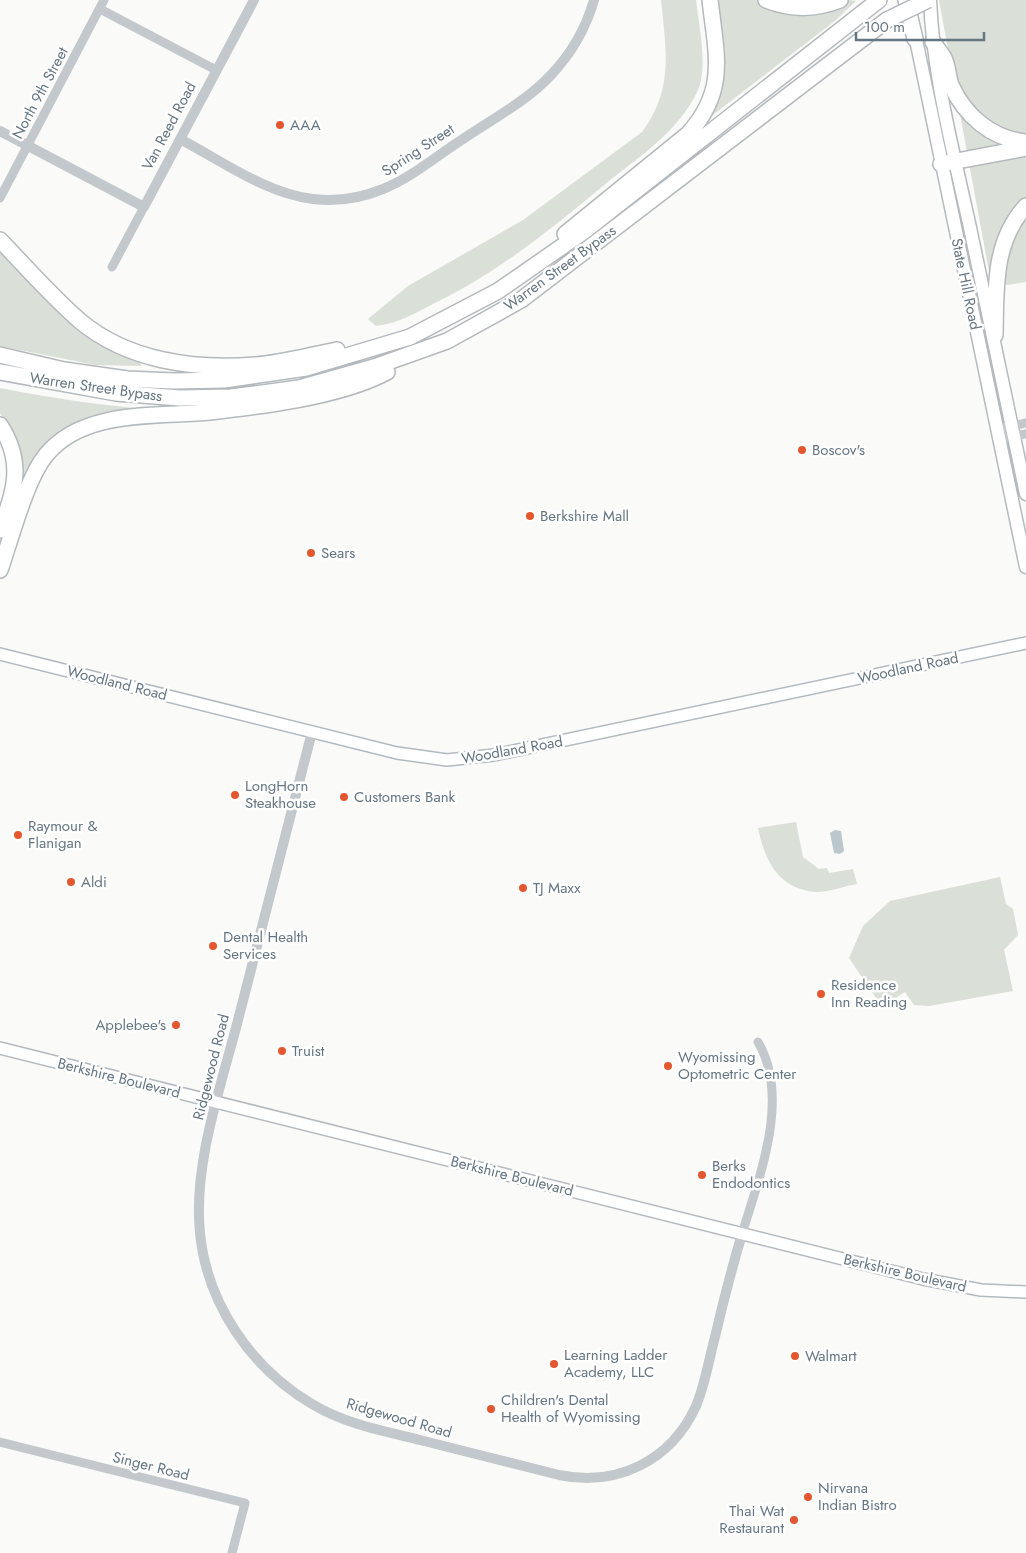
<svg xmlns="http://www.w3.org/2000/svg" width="1026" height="1553" font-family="Jost,sans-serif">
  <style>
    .green { fill: #dadfd7 }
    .water { fill: #bbc7cb }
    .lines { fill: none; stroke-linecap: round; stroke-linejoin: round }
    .secondary-casing { stroke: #b3babf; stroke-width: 14 }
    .primary-casing { stroke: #b5babe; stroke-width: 15 }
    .motorway-casing { stroke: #b4b9bd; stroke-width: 18 }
    .minor { stroke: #c3c8cc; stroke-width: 9 }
    .tertiary { stroke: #c3c8cc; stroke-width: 10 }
    .secondary { stroke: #fff; stroke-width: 11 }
    .primary { stroke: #fff; stroke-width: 12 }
    .motorway { stroke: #fff; stroke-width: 15 }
    .motorway-bridge-casing { stroke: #b4b9bd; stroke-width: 18; stroke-linecap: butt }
    .motorway-bridge { stroke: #fff; stroke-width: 15 }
    .poi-dot { fill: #e4572e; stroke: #fff; stroke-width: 2 }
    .labels { text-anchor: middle; stroke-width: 5; stroke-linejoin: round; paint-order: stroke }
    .street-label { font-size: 15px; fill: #657683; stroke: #fff }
    .poi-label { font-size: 15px; fill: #657683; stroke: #fff; text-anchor: start }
  </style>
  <rect width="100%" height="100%" fill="#fafaf8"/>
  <path class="green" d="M 661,0 L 696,0 C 699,25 708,67 698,90 C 679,132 637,158 603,186 C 549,231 498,272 435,303 C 414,314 399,323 376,326 L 368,319 L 408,286 L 523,220 L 642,132 C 674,89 666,50 661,0 Z
    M 716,0 L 757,0 L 762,3 L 837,6 L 850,0 L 856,1 L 836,20 L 709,118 L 716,103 Z
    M 939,0 L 1026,0 L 1026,282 L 1007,285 L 990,277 Z
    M 0,247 L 32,279 L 140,358 L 141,366 L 95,365 L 0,346 Z
    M 0,388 C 56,399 112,407 169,411 L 69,427 L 54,437 L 40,450 L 24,476 L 17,439 L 0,413 Z
    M 796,822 L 803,857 L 819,869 L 827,868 L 829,873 L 853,869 L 857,884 C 844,886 827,893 815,892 C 778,888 765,861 758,828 Z
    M 1000,877 L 1006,904 L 1013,909 L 1018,935 L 1004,950 L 1013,991 L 929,1006 L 914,1005 L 905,992 L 882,1007 L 849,958 L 863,926 L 890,901 Z"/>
  <path class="water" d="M 835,830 L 841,831 L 844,851 L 840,854 L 834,853 L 830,833 Z"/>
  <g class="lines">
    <g class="secondary-casing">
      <path id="secondary" d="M 0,654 L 397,753 L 447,760 L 494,755 L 1026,643
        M 0,1048 L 923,1279 L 981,1290 L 1026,1292"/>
    </g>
    <g class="primary-casing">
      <path id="primary" d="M 930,0 C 933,75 953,150 969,223 C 989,314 1007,404 1026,494
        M 914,30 L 1026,567"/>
    </g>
    <g class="motorway-casing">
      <path id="motorway" d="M 766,0 C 791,10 815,10 840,0
        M 906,0 L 915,39
        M 933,42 C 936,47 941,53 944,58 C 948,66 948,77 951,85 C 965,116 992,139 1026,142
        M 941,164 L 1026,148
        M 565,234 L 688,134 C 728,90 716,54 710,0
        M 0,240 C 26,267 51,296 80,321 C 128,361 194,370 255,365 C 283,363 310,355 337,350
        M 995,335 C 996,290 993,241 1026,206
        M 0,355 L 64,370 L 127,379 L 173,381 L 224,380 L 306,368 L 410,337 L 498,291 L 583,232 L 879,0
        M 0,372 L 116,393 L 180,398 L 231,397 L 299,388 L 374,367 L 447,341 L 521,300 L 887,20
        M 0,425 C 25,463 14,492 0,530
        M 0,570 C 11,539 26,479 46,455 C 83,409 157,417 210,412 C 262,406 340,397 387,372"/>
    </g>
    <path class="minor" d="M 100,9 L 216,70
      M 0,198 L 104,0
      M 112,267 L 144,207
      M 997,429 L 1026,423
      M 999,438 L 1026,434
      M 742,1234 C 759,1177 791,1098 758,1042
      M 0,1442 L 245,1503 L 232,1553"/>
    <path class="tertiary" d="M 0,131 L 144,207 L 254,0
      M 180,139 C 220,160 267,194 313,199 C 337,202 361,198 383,189 C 411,178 435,157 460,141 C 490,120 526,102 551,75 C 571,54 586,28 594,0
      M 312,732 C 287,829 262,927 237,1024 C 220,1089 193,1166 200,1233 C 207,1304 251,1368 312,1404 C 345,1424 383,1431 420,1440 C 466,1452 513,1463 559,1475 C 617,1487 671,1461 696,1406 C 705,1385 709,1359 715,1337 C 723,1302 732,1268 742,1234"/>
    <use href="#secondary" class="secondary"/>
    <use href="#primary" class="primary"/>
    <use href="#motorway" class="motorway"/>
    <g class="motorway-bridge-casing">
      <path id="motorway-bridge" d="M 887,20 L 928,0"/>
    </g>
    <use href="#motorway-bridge" class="motorway-bridge"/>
  </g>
  <g class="poi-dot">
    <circle cx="280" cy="125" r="5"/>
    <circle cx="802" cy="450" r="5"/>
    <circle cx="530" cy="516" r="5"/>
    <circle cx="311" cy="553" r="5"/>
    <circle cx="235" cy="795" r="5"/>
    <circle cx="344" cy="797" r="5"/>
    <circle cx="18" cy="835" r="5"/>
    <circle cx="71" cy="882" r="5"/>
    <circle cx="523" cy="888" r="5"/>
    <circle cx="213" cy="946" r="5"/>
    <circle cx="821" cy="994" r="5"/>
    <circle cx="176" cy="1025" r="5"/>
    <circle cx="282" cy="1051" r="5"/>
    <circle cx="668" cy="1066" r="5"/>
    <circle cx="702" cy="1175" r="5"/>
    <circle cx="795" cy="1356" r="5"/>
    <circle cx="554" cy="1364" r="5"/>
    <circle cx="491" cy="1409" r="5"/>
    <circle cx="808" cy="1497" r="5"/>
    <circle cx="794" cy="1520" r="5"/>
  </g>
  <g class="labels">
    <g class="street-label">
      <text transform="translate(40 93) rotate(-62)" y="5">North 9th Street</text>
      <text transform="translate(169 126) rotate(-62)" y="5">Van Reed Road</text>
      <text transform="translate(418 150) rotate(-33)" y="5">Spring Street</text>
      <text transform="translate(560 268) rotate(-36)" y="5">Warren Street Bypass</text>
      <text transform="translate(966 284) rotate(78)" y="5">State Hill Road</text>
      <text transform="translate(96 387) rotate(8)" y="5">Warren Street Bypass</text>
      <text transform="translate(908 668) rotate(-12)" y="5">Woodland Road</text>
      <text transform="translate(117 683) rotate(14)" y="5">Woodland Road</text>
      <text transform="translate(512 750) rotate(-10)" y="5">Woodland Road</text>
      <text transform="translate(211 1067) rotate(-76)" y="5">Ridgewood Road</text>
      <text transform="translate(119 1078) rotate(14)" y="5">Berkshire Boulevard</text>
      <text transform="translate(512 1176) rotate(14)" y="5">Berkshire Boulevard</text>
      <text transform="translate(905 1273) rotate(13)" y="5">Berkshire Boulevard</text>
      <text transform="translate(399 1418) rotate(16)" y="5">Ridgewood Road</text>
      <text transform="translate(151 1466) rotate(14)" y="5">Singer Road</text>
    </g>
    <g class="poi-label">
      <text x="290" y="130">AAA</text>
      <text x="812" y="455">Boscov's</text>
      <text x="540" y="521">Berkshire Mall</text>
      <text x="321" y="558">Sears</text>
      <text x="245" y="791">LongHorn<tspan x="245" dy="17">Steakhouse</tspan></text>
      <text x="354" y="802">Customers Bank</text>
      <text x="28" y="831">Raymour &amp;<tspan x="28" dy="17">Flanigan</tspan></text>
      <text x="81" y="887">Aldi</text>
      <text x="533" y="893">TJ Maxx</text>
      <text x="223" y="942">Dental Health<tspan x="223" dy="17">Services</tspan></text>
      <text x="831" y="990">Residence<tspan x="831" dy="17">Inn Reading</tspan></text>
      <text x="166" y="1030" text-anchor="end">Applebee's</text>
      <text x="292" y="1056">Truist</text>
      <text x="678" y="1062">Wyomissing<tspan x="678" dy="17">Optometric Center</tspan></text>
      <text x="712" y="1171">Berks<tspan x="712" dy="17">Endodontics</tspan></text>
      <text x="564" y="1360">Learning Ladder<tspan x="564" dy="17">Academy, LLC</tspan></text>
      <text x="805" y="1361">Walmart</text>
      <text x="501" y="1405">Children's Dental<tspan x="501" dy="17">Health of Wyomissing</tspan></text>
      <text x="818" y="1493">Nirvana<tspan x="818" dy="17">Indian Bistro</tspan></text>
      <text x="784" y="1516" text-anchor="end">Thai Wat<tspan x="784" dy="17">Restaurant</tspan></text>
    </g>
  </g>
  <path d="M856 32v8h128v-8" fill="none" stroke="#657683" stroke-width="2.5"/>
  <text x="864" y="32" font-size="15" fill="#657683" stroke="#ffffff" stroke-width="4" paint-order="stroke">100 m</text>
</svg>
